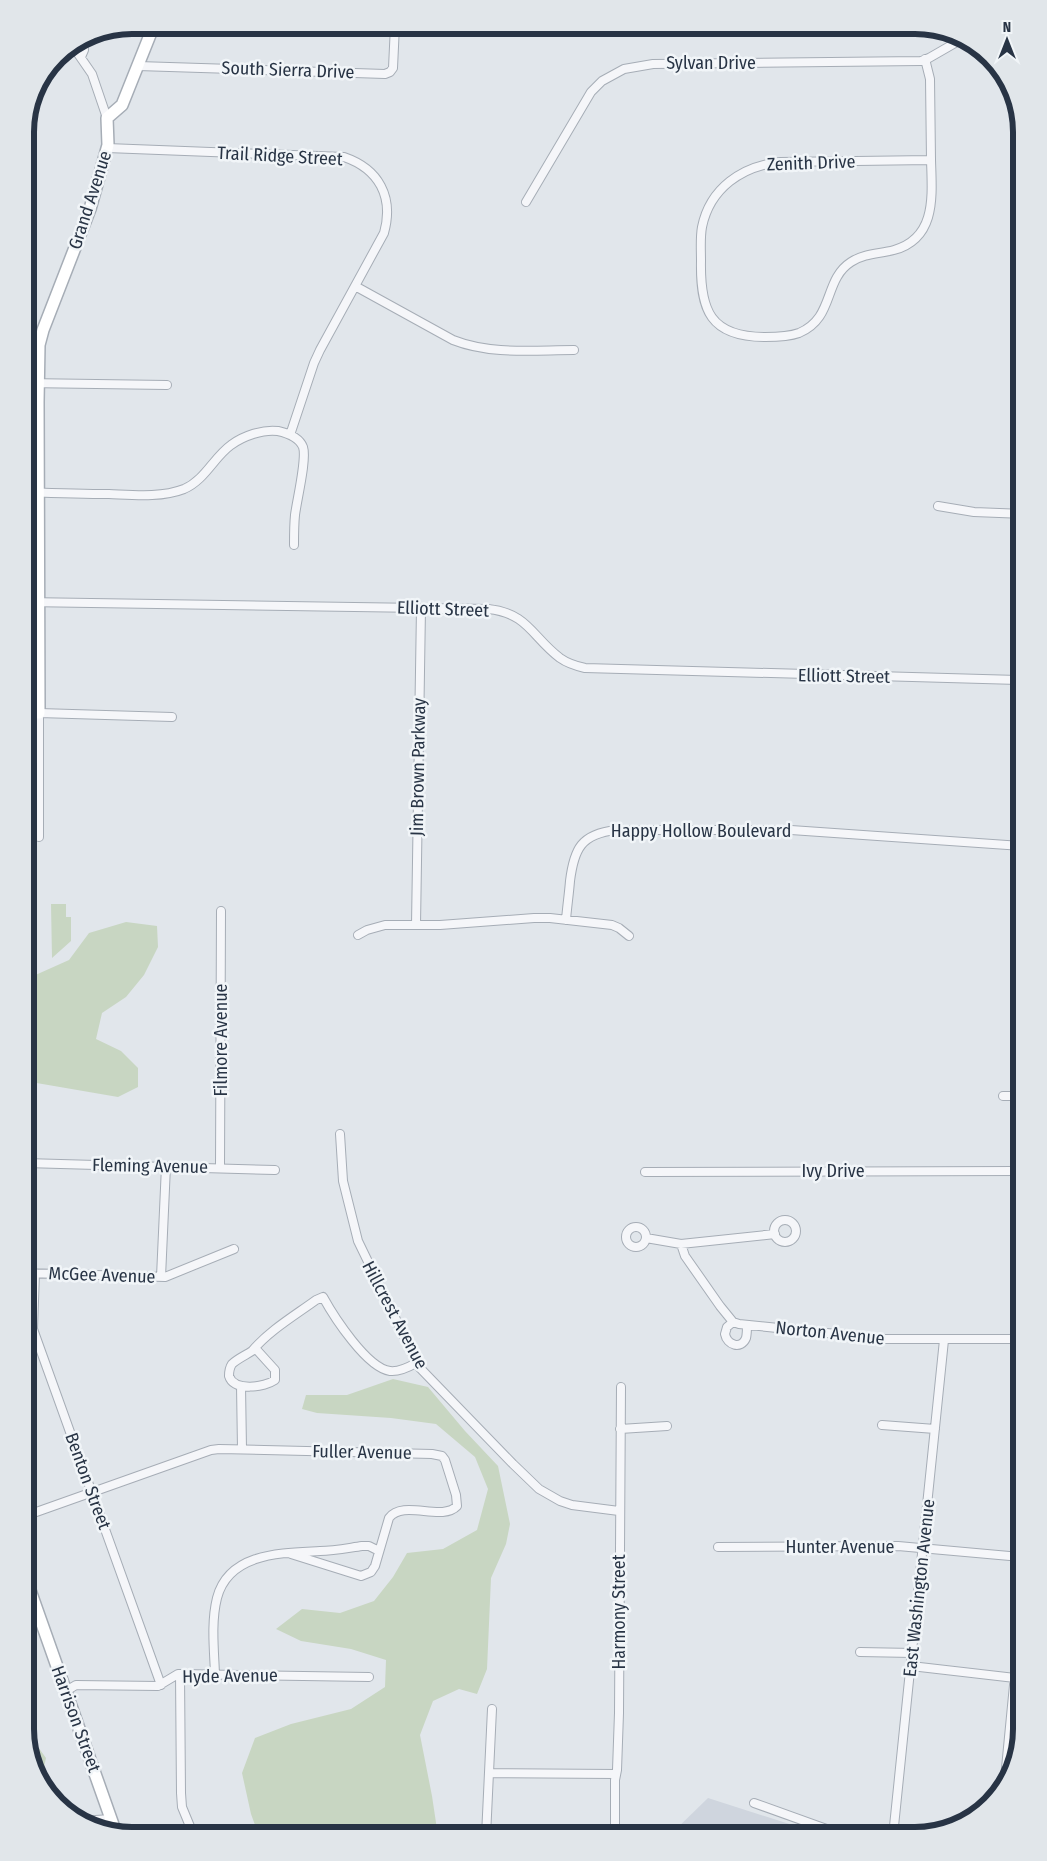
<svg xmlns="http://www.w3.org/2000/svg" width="1047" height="1861" font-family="'Fira Sans Condensed',sans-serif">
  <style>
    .built { fill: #cfd5de }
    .green { fill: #c8d6c2 }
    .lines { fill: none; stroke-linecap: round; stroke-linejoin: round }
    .street-casing { stroke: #a6adb6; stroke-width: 10 }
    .secondary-casing { stroke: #a6adb6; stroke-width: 14 }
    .street { stroke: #f5f6f9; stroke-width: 8 }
    .secondary { stroke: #fff; stroke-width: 11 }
    .labels { text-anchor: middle; stroke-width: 5; stroke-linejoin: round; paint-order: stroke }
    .street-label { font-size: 18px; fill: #283445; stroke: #f1f5f8 }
    .rim { fill: none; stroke: #283445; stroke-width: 6 }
  </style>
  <rect width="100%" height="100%" fill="#e1e6eb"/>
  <path class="built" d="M 708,1798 L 827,1836 L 669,1836 Z"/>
  <path class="green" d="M 51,904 L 66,904 L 66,917 L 71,917 L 71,941 L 52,958 Z
    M 126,922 L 157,926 L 158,947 L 144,975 L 126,997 L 102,1013 L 96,1039 L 121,1051 L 138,1068 L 138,1087 L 118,1097 L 25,1081 L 25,977 L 31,977 L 69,960 L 89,933 Z
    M 393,1379 L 428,1387 L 465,1431 L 498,1466 L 510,1524 L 506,1544 L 491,1578 L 487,1669 L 477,1694 L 459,1689 L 433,1701 L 420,1735 L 432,1796 L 438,1836 L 259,1836 L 251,1814 L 242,1773 L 255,1738 L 291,1724 L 351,1709 L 385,1687 L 386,1660 L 351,1649 L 301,1641 L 276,1629 L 302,1609 L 340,1613 L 374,1601 L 393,1577 L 407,1553 L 443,1549 L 477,1530 L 488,1489 L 475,1457 L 436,1424 L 391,1418 L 317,1413 L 302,1409 L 306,1395 L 347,1395 Z
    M 25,1729 L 46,1758 L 42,1776 L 36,1776 Z"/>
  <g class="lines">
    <g class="street-casing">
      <path id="street" d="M 72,45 L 92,74 L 107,118
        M 81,57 L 84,50 L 82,39
        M 925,59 L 930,79 L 931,160
        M 138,66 L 385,74 L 390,72 L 393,68 L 395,25
        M 107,148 L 344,157 C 379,169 394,197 384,233 L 320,350 L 314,363 L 290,435
        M 931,160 C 932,195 937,238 894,250 C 879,254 865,253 851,262 C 823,280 835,318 799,333 C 788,337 776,337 765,337 C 710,337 700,310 701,261 C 701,250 700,238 702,227 C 710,188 742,166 780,162 Z
        M 526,202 L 591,92 L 602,81 L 624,69 L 653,64 L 921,61 L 929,58 L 962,39
        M 355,286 L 453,340 C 491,355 534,350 574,350
        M 25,383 L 167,385
        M 25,492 C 53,493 81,494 109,494 C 133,495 161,498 184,489 C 205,480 214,457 231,445 C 243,436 263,429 278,431 C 287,433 299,437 303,447 C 307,459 297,499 295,515 C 294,525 294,535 294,545
        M 938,506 L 974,512 L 1022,514
        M 25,602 L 488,609 C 528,613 532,637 560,658 C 567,663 576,666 585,668 L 1022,680
        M 1017,651 L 1016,565 L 1020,514
        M 39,837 L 39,713 L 172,717
        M 566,920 C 567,907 569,894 570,881 C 574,849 581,834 616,830 L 791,830 L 1022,846
        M 416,925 L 421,608
        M 358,935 L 367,930 L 385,925 L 440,925 L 534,918 L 550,918 L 612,925 L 619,928 L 629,936
        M 1003,1096 L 1022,1096
        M 340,1134 L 343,1181 L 358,1241 L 419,1367 L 513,1464 L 539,1489 L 560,1501 L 572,1505 L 619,1511
        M 25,1163 L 275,1170
        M 220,1168 L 221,911
        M 645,1172 L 1022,1171
        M774 1231a11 11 0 1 1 22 0a11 11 0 1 1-22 0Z
        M626 1237a10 10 0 1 1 20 0a10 10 0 1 1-20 0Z
        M 646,1238 L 681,1244 L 775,1234
        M 681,1244 L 685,1256 L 720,1306 L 733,1322 L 739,1324 L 885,1339 L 1022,1339
        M 25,1273 L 165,1277 L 234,1249
        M 35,1273 L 33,1329 L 161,1685
        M 161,1277 L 166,1166
        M 733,1322 L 727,1327 L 725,1334 C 727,1345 741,1350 746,1338 C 747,1334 747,1329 747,1325
        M 255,1348 L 275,1370 L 275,1380 C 265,1387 234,1392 229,1376 C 229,1372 230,1367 232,1364 C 237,1359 246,1355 252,1351 C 270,1330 294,1316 316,1300 L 323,1297 C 334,1317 367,1368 390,1371 C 399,1372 409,1367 416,1363
        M 241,1386 L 242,1449
        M 882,1425 L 935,1429
        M 620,1429 L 667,1426
        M 25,1516 L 211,1450 L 219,1449 L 432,1454 L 442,1456 L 445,1460 L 456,1495 L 457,1506 C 442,1522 403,1499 389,1518 L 375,1566 L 371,1572 L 361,1576 L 291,1554
        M 718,1547 L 898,1546 L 1022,1557
        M 860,1652 L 913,1653
        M 911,1666 L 1015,1678
        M 180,1674 L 181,1793 L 182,1807 L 194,1836
        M 215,1674 C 214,1649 211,1622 217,1598 C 229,1552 283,1553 320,1551 C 334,1551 348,1548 362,1546 L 369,1546 L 379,1551
        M 66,1691 L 76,1685 L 158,1686 L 178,1674 L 369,1677
        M 489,1773 L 616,1774
        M 1004,1789 L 1022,1602
        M 754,1803 L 846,1836
        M 80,1821 L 111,1819
        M 486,1836 L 492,1709
        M 615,1836 L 615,1780 L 617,1770 L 619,1713 L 621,1387
        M 893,1836 L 944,1340"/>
    </g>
    <g class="secondary-casing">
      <path id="secondary" d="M 25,713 L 39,713 L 38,402 L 39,345 L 43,330 L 90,209 L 108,145 L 107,118 L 122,105 L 154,25
        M 25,1576 L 116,1833"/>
    </g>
    <use href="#street" class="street"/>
    <use href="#secondary" class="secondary"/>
  </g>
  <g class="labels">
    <g class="street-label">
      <text x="711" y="69">Sylvan Drive</text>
      <text transform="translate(288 70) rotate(2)" y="6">South Sierra Drive</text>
      <text transform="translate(280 156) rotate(3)" y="6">Trail Ridge Street</text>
      <text transform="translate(811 163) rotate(-2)" y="6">Zenith Drive</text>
      <text transform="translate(90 200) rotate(-72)" y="6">Grand Avenue</text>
      <text transform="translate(443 609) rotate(2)" y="6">Elliott Street</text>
      <text transform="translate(844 676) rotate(1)" y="6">Elliott Street</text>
      <text transform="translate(418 767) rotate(-89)" y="6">Jim Brown Parkway</text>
      <text x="701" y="837">Happy Hollow Boulevard</text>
      <text transform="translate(221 1040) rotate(-90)" y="6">Filmore Avenue</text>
      <text transform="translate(150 1166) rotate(1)" y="6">Fleming Avenue</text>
      <text x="833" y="1177">Ivy Drive</text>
      <text transform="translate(102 1275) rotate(2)" y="6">McGee Avenue</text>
      <text transform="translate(395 1315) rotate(62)" y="6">Hillcrest Avenue</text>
      <text transform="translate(830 1333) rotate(6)" y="6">Norton Avenue</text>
      <text transform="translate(362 1452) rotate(1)" y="6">Fuller Avenue</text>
      <text transform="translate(88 1481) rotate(70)" y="6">Benton Street</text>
      <text x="840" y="1553">Hunter Avenue</text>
      <text transform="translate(919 1588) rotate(-84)" y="6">East Washington Avenue</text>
      <text transform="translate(619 1612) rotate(-90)" y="6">Harmony Street</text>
      <text transform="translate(230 1676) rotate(-1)" y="6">Hyde Avenue</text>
      <text transform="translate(76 1719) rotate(70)" y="6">Harrison Street</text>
    </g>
  </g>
  <path d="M0 0H1047V1861H0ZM132 34H915A98 98 0 0 1 1013 132V1729A98 98 0 0 1 915 1827H132A98 98 0 0 1 34 1729V132A98 98 0 0 1 132 34Z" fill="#e1e6ea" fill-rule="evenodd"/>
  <path class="rim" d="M132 34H915A98 98 0 0 1 1013 132V1729A98 98 0 0 1 915 1827H132A98 98 0 0 1 34 1729V132A98 98 0 0 1 132 34Z"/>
  <g transform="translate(1007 40)" stroke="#f1f5f8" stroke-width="4" paint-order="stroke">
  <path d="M0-4L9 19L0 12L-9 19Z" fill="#283445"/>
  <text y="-8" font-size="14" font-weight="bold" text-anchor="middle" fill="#283445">N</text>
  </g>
</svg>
